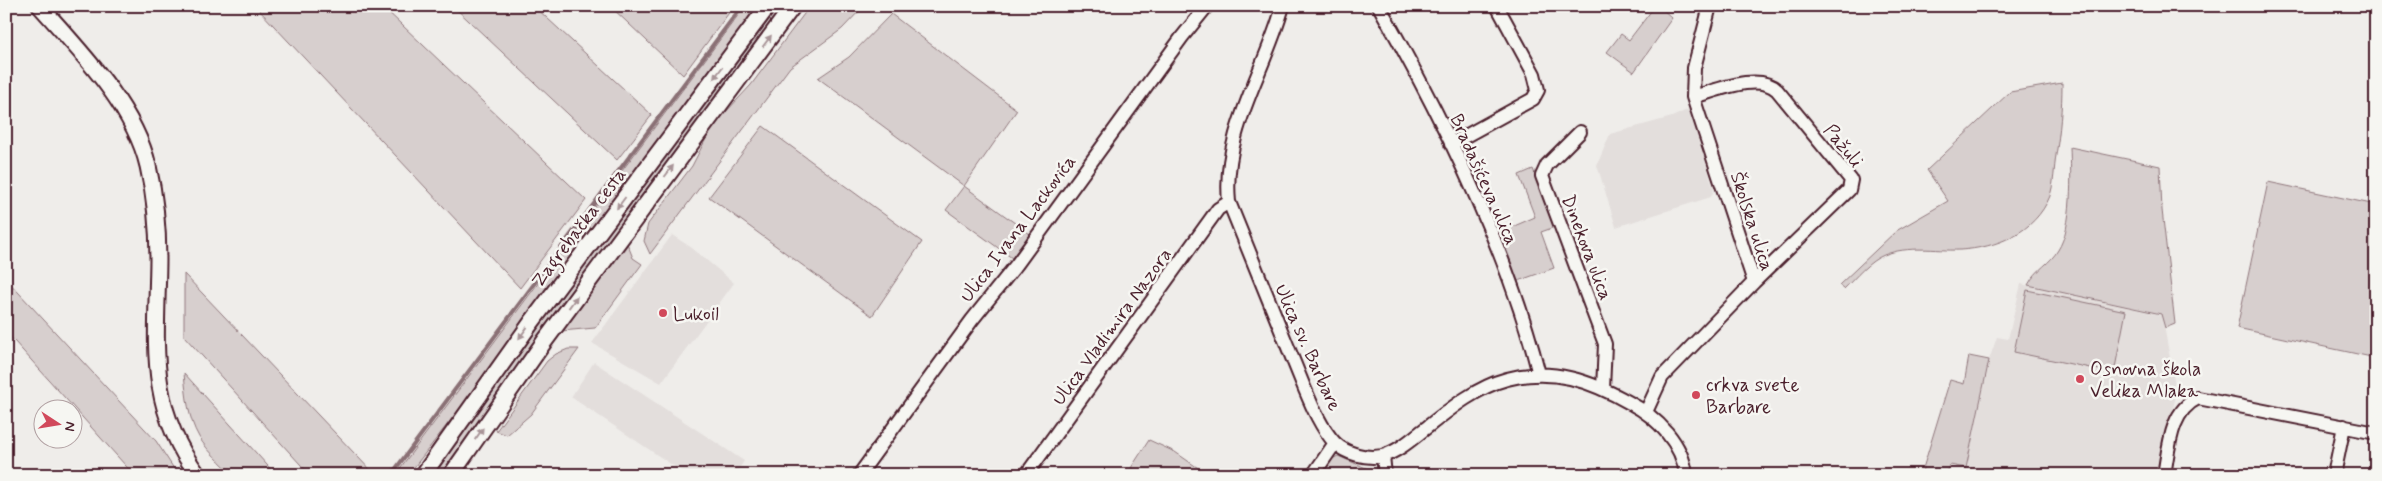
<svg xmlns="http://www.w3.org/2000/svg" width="2382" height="481" font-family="Mynerve,sans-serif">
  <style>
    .built { fill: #e3dedc }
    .green { fill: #d7cfce; stroke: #90777c }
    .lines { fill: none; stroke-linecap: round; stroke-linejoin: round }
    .stream { stroke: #8a6f74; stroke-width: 4 }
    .minor-casing { stroke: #4a1f2b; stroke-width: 16 }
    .major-casing { stroke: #4a1f2b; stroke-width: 19 }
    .minor { stroke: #f6f6f2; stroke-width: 12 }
    .major { stroke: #f6f6f2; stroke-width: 15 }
    .oneway { fill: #a99598 }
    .poi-dot { fill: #d1495b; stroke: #f6f6f2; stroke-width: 2 }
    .labels { text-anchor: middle; stroke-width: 5; stroke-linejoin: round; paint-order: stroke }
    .street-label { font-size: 19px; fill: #4a1f2b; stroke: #f6f6f2 }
    .poi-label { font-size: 19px; fill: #4a1f2b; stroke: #f6f6f2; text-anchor: start }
  </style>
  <rect width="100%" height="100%" fill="#efedea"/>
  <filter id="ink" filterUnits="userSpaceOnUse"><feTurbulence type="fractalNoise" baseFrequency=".02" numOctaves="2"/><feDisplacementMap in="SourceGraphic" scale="10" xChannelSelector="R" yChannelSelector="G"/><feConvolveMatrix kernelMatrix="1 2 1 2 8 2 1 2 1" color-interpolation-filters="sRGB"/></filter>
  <g filter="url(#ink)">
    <path class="built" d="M 1689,109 L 1714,190 L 1711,197 L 1616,227 L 1597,165 L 1610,134 L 1672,117 Z
      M 672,235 L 692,248 L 734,283 L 661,383 L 592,343 Z
      M 2021,284 L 2162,315 L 2175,385 L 2175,400 L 2158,475 L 1964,475 L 1989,360 L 1997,337 L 2008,339 Z
      M 594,362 L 744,461 L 735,475 L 687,475 L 571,397 Z"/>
    <path class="green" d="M 263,6 L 382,6 L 586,200 L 520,288 L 259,10 Z
      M 453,6 L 534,6 L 652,115 L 617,160 Z
      M 610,6 L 734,6 L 683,75 Z
      M 745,6 L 760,6 L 464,403 L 408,475 L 395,475 Z
      M 777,6 L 784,6 L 535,343 L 442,475 L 434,475 L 517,353 Z
      M 810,6 L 864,6 L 842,29 L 790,67 L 650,254 L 644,241 L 648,224 L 692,166 L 712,127 L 751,85 Z
      M 1655,6 L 1659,6 L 1672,18 L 1634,72 L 1607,52 L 1621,34 L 1629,40 Z
      M 891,14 L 1017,110 L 964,186 L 1030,234 L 1012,258 L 946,210 L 964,186 L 818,78 L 849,57 Z
      M 2062,83 C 2062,108 2060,131 2056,155 C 2054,168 2054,184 2050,196 C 2035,233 1996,248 1960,250 C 1936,251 1908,245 1884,255 C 1869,261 1856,277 1844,289 L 1839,285 L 1896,231 L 1948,201 L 1927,170 L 2010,92 Z
      M 763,126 L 922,242 L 872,316 L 709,197 Z
      M 2070,147 L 2160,166 L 2162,210 L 2175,324 L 2165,328 L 2161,314 L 2028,285 C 2037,268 2050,264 2058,250 C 2073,227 2071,174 2070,147 Z
      M 1533,169 L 1555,227 L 1541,232 L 1554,268 L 1515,282 L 1496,234 L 1535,217 L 1519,175 Z
      M 2268,182 L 2376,205 L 2376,358 L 2237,328 Z
      M 627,243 L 633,258 L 642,264 L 595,328 L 561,331 Z
      M 184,274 L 375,475 L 310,475 L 184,336 Z
      M 6,279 L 156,441 L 178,475 L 134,475 L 6,332 Z
      M 2027,290 L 2126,311 L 2114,373 L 2014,352 Z
      M 568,349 L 579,349 L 531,414 L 507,435 L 496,431 L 547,361 L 556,354 Z
      M 1969,356 L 1989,360 L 1966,468 L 1950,465 L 1946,475 L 1921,475 L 1950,380 L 1964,384 Z
      M 184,373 L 276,475 L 233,475 C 222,463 207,451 199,437 C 188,418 186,395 184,373 Z
      M 1149,440 L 1175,452 L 1201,470 L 1198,475 L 1142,475 L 1131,468 Z
      M 1338,456 L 1366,468 L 1372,475 L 1321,475 L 1330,460 Z"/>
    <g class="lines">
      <path class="stream" d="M 391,475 L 742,6"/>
      <g class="minor-casing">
        <path id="minor" d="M 1283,6 C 1265,72 1222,131 1229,202 L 1304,387 C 1312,406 1321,428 1335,443 C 1346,454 1367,459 1382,456 C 1398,452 1413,438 1426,428 C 1450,409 1477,387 1507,379 C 1552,367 1591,381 1630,403 C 1657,417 1683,444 1686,475
          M 1379,6 C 1442,117 1508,251 1539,374
          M 1693,97 C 1716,91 1758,72 1777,90 L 1851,180 L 1849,190 L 1754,282
          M 1580,132 L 1547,165 L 1542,176 L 1605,344 L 1603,389
          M 1451,144 L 1533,99 L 1538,90 L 1534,74 L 1497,6
          M 1646,412 L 1662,377 L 1754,282 L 1693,97 L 1694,68 L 1710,6
          M 1383,456 L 1385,475
          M 859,475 L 972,320 L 1017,264 L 1182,37 L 1207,6
          M 1026,475 L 1218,209 L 1229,202
          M 1313,475 L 1335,443
          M 2164,475 C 2169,448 2170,411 2198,398 L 2376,433
          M 2334,475 L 2344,426"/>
      </g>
      <g class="major-casing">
        <path id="major" d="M 40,6 C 80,51 134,106 148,166 C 155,196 158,229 158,260 C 157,342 146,404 198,475
          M 423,475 L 531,323 L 768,6
          M 451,475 L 544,342 L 793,6"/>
      </g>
      <use href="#minor" class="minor"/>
      <use href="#major" class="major"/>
    </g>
    <defs><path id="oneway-solid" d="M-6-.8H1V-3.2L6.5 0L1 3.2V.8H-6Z" transform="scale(1.25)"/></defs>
    <g class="oneway">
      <use href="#oneway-solid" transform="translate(767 41) rotate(-53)"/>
      <use href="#oneway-solid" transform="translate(718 73) rotate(127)"/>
      <use href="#oneway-solid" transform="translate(669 171) rotate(-53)"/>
      <use href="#oneway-solid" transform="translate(621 203) rotate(127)"/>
      <use href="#oneway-solid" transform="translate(573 302) rotate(-54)"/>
      <use href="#oneway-solid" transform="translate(523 333) rotate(126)"/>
      <use href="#oneway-solid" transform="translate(479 434) rotate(-55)"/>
    </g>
  </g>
  <g class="poi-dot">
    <circle cx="663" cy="313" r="5"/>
    <circle cx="2080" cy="379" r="5"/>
    <circle cx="1696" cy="395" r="5"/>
  </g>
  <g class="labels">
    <g class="street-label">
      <text transform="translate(1844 145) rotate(51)" y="7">Pažuli</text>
      <text transform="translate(1485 179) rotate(66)" y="7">Bradašićeva ulica</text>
      <text transform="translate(1753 221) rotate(72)" y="7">Školska ulica</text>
      <text transform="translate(578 227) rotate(-53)" y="7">Zagrebačka cesta</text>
      <text transform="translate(1017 228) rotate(-53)" y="7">Ulica Ivana Lackovića</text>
      <text transform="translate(1588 247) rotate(69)" y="7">Dinekova ulica</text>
      <text transform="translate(1111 326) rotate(-54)" y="7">Ulica Vladimira Nazora</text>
      <text transform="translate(1309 347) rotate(66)" y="7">Ulica sv. Barbare</text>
    </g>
    <g class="poi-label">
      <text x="673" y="320">Lukoil</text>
      <text x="2090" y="375">Osnovna škola<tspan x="2090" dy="22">Velika Mlaka</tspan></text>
      <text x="1706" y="391">crkva svete<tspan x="1706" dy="22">Barbare</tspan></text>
    </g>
  </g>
  <rect width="2382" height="481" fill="none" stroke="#f6f6f2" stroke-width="25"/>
  <rect x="12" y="12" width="2357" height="456" fill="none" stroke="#4a1f2b" stroke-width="2" filter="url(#ink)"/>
  <g transform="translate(58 424) rotate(102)"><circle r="24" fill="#f6f6f2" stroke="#b1a0a2"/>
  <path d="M0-4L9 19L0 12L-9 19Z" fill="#d1495b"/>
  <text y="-8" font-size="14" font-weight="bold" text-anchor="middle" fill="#4a1f2b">N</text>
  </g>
</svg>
